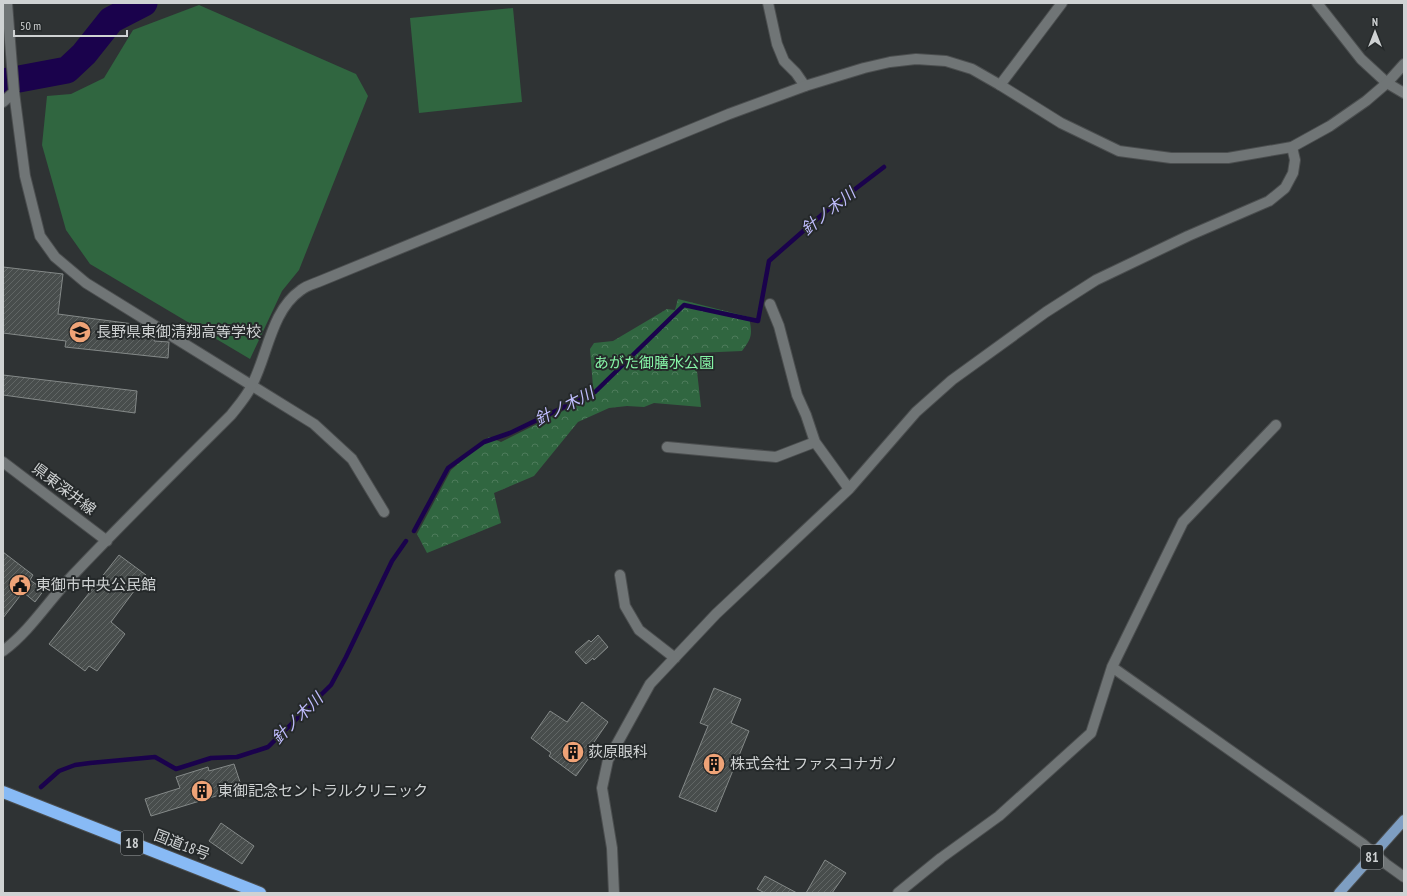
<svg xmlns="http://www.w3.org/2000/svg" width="1407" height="896" font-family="'PT Sans Narrow','Noto Sans JP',sans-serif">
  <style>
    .park { fill: url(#park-crowns) }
    .garden { fill: #306640 }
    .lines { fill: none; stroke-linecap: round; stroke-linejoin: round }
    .stream { stroke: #1a024c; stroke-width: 4.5 }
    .river { stroke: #1a024c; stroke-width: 27 }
    .building { fill: url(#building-hatch); stroke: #848988 }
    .street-casing { stroke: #4b4e4f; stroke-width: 12 }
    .secondary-casing { stroke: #4b4e4f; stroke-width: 12 }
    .primary-casing { stroke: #4b4e4f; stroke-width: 12 }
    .highway-casing { stroke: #4b4e4f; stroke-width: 14 }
    .street { stroke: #707576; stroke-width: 10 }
    .secondary { stroke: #707576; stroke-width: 10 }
    .primary { stroke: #7e9ec2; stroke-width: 10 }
    .highway { stroke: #88baf5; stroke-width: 12 }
    .labels { text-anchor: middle; stroke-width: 4; stroke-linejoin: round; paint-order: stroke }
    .shield { fill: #25292a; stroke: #9c9fa0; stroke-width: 1 }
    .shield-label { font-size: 14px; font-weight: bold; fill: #cfd2d3 }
    .poi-label { font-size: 15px; fill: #cfd2d3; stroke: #25292a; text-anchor: start }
    .park-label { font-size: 15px; fill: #86f4a6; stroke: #25292a }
    .street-label { font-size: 15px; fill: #cfd2d3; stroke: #25292a }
    .water-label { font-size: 16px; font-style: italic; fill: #c0bdfd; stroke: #25292a }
  </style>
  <defs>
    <pattern id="park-crowns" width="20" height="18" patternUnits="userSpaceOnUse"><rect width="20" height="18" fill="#306640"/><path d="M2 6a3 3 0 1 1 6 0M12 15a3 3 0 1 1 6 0" fill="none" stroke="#4d7b5b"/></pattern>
    <pattern id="building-hatch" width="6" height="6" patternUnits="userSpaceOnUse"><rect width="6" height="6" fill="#484d4c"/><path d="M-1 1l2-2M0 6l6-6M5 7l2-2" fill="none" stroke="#616665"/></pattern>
  </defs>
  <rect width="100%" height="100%" fill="#2f3334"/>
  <path class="park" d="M 678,299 L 749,317 C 752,333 753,337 742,351 L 695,353 L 701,407 L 654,403 L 644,407 L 627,406 L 609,408 L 578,422 L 534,476 L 494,493 L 501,523 L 427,553 L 417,534 L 451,470 L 489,437 L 501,442 L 593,396 L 593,387 L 590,349 L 594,343 L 613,341 L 667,309 L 675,310 Z"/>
  <path class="garden" d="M 199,5 L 356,74 L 368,96 L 299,270 L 282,291 L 250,359 L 90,264 L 66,230 L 42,145 L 47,96 L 71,94 L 104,78 L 133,30 Z
    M 513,8 L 522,102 L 419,113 L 410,18 Z"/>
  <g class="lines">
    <path class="stream" d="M 414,531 L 448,468 L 484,442 L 510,433 L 595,392 L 684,305 L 758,321 L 769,261 L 825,212 L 884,167
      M 41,787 L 59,771 L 75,765 L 90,763 L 155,757 L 176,769 L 211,758 L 237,757 L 268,747 L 331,685 L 346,657 L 392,561 L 406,541"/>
    <path class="river" d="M 3,82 L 67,70 L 84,54 L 111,20 L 144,3"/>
  </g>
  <path class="building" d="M 3,267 L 63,274 L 58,314 L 141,325 L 143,326 L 143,333 L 156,334 L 154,341 L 169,342 L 168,358 L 65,347 L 66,341 L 3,333 Z
    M 3,375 L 137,391 L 135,413 L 3,395 Z
    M 3,552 L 33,575 L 30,580 L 44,590 L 35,602 L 23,592 L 3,618 Z
    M 119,555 L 146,575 L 111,622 L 125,634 L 97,671 L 89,666 L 85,671 L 49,644 Z
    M 598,635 L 608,647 L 594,660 L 593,658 L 586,664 L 575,652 L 589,640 L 591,642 Z
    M 714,688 L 741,699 L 731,723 L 749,731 L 716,812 L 679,797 L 708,726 L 700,723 Z
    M 582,702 L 608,722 L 592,745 L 596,748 L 576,776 L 549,756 L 551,753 L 531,738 L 550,711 L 567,722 Z
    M 234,764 L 242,788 L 151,816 L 145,799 L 180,788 L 176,777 L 208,767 L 209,771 Z
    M 221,823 L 254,846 L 242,864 L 209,841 Z
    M 825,860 L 846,873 L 832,893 L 806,893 Z
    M 765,876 L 797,893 L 765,893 L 757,889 Z"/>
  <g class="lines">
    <g class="street-casing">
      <path id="street" d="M 7,3 L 14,92 L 25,176 L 40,236 L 55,257 L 86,283 L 314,424 L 352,459 L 384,512
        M 768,3 L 777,44 L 784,61 L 796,73 L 805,86
        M 1317,3 L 1361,59 L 1387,83 L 1404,93
        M 1000,85 L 1062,3
        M 3,102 L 14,92
        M 770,304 L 779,326 L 797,395 L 806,415 L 815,442 L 849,489
        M 667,447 L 776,457 L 815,442
        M 620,575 L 625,606 L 639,630 L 675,658
        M 1112,667 L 1363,844 L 1386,864 L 1404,877
        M 614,893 L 612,848 L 602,788 L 608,760 L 650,684 L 716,614 L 849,489 L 916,412 L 952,380 L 1046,312 L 1096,280 L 1188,236 L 1269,201 L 1285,188 L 1293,173 L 1295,160 L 1292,147
        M 898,893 L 941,858 L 999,816 L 1091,733 L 1112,667 L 1183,522 L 1276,425"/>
    </g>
    <g class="secondary-casing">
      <path id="secondary" d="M 3,462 L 107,541
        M 3,651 C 31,630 49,600 73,575 C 124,521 178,468 231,415 C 238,406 247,396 252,385 C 268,354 271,311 301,290 C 306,286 313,284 318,282 L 729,114 L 805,86 L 864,68 L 890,62 L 916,59 L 946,61 L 972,69 L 1000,85 L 1061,123 L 1119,151 L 1171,158 L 1228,158 L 1292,147 L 1330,126 L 1366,101 L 1387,83 L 1404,64"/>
    </g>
    <g class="primary-casing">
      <path id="primary" d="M 1339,893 L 1404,820"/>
    </g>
    <g class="highway-casing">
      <path id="highway" d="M 3,792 L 260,893"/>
    </g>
    <use href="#street" class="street"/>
    <use href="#secondary" class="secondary"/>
    <use href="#primary" class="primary"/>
    <use href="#highway" class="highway"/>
  </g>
  <defs>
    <g id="school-disc" transform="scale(1.15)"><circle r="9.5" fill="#efa377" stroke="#25292a"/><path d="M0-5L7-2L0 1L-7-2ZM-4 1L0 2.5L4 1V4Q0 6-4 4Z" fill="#111"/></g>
    <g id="civic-disc" transform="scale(1.15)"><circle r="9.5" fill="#efa377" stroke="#25292a"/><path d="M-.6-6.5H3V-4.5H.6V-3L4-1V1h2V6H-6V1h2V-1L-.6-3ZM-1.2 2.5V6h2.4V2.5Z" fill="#111"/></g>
    <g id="building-disc" transform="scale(1.15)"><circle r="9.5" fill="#efa377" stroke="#25292a"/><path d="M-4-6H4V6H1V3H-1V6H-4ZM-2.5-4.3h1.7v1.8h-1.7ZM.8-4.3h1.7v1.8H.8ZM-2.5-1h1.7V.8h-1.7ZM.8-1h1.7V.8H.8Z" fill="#111"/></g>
  </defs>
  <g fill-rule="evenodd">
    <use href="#school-disc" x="80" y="332"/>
    <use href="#civic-disc" x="20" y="585"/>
    <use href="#building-disc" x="573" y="752"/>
    <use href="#building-disc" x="714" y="764"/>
    <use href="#building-disc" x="202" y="791"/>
  </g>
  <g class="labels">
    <g class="shield">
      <rect x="121" y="831" width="22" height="24" rx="3"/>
      <rect x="1361" y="845" width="22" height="24" rx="3"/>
    </g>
    <g class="shield-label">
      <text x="132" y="848">18</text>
      <text x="1372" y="862">81</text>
    </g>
    <g class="poi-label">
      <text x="96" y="337">長野県東御清翔高等学校</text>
      <text x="36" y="590">東御市中央公民館</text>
      <text x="588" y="757">荻原眼科</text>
      <text x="730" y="769">株式会社 ファスコナガノ</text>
      <text x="218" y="796">東御記念セントラルクリニック</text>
    </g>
    <g class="park-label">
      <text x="654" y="368">あがた御膳水公園</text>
    </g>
    <g class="street-label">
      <text transform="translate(64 489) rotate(37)" y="5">県東深井線</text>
      <text transform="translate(182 845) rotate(21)" y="5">国道18号</text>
    </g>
    <g class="water-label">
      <text transform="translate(828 211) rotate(-39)" y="6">針ノ木川</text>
      <text transform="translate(564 406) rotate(-27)" y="6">針ノ木川</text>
      <text transform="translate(297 718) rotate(-45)" y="6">針ノ木川</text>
    </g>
  </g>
  <rect width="1407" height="896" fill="none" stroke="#cfd2d3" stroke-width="8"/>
  <g transform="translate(1375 32)" stroke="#25292a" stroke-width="3" paint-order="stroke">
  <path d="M0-3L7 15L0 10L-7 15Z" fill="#cfd2d3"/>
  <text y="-6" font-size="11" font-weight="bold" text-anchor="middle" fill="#cfd2d3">N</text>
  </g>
  <path d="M14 30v6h113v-6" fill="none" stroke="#cfd2d3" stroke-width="2"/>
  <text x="20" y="30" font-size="12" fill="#cfd2d3" stroke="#25292a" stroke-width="3" paint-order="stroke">50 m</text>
</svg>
